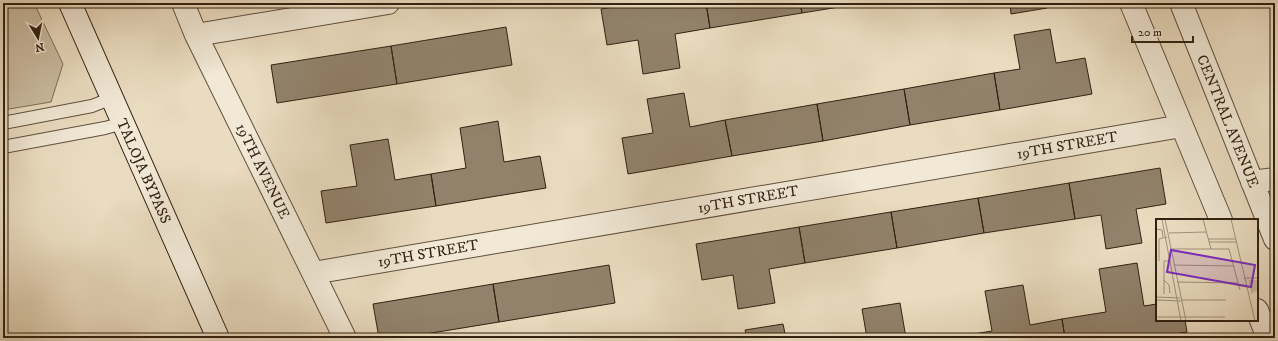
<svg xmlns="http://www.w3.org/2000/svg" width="1278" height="341" font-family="'IM FELL DW Pica',serif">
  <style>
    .green { fill: #cbbca2; stroke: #7e6e5a }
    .building { fill: #92826c; stroke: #322112 }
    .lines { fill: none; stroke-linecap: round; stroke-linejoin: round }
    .lane-casing { stroke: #60503e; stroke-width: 14 }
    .street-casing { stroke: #60503e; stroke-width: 24 }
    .secondary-casing { stroke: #322112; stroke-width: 24 }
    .lane { stroke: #f1e8d6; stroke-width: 12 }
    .street { stroke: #f1e8d6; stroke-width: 22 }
    .secondary { stroke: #f1e8d6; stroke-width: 22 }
    .labels { text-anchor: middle; stroke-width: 3.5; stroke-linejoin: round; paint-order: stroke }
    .street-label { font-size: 15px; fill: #322112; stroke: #f1e8d6 }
    .inset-road { fill: none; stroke: #a0917a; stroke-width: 1 }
    .view { fill: #7b2cbf; fill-opacity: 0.15; stroke: #7b2cbf; stroke-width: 2 }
    .inset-edge { fill: none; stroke: #322112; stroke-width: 2 }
  </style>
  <rect width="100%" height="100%" fill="#eadcc0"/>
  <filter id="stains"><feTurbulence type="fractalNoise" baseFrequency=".005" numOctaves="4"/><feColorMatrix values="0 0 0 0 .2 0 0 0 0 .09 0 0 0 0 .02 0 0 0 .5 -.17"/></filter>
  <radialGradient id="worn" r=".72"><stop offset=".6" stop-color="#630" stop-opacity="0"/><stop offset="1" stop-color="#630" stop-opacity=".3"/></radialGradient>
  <path class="green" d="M 3,3 L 34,3 L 63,64 L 51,102 L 3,110 Z"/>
  <path class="building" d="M 637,3 L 706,3 L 710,28 L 675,34 L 680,68 L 643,74 L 638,40 L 607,45 L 601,9 Z
    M 706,3 L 800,3 L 802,13 L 710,28 Z
    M 800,3 L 864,3 L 802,13 Z
    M 1010,3 L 1046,3 L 1047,8 L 1011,14 Z
    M 506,27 L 512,65 L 397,84 L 391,46 Z
    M 1050,29 L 1056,63 L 1085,58 L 1092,94 L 1000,110 L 994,73 L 1020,69 L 1014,35 Z
    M 391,46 L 397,84 L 277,103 L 271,65 Z
    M 994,73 L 1000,110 L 910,125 L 904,89 Z
    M 904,89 L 910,125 L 823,141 L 817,104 Z
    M 684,93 L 690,127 L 725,120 L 732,156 L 628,174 L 622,138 L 653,133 L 647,99 Z
    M 817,104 L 823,141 L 732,156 L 725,120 Z
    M 498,121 L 504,162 L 540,156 L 546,188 L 436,206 L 431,174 L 466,168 L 460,128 Z
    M 388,139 L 395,180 L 431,174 L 436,206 L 326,223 L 321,191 L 357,186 L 350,145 Z
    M 1160,168 L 1166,204 L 1136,209 L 1142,243 L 1106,249 L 1101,215 L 1075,219 L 1069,183 Z
    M 1069,183 L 1075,219 L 984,233 L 978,198 Z
    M 978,198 L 984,233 L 897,248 L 891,212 Z
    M 891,212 L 897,248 L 805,263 L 799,227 Z
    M 799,227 L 805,263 L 769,269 L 775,303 L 738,309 L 733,275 L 702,280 L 696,244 Z
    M 1137,263 L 1144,306 L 1157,304 L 1157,320 L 1185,320 L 1187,332 L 1151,338 L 1065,338 L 1062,319 L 1106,312 L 1099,269 Z
    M 609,265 L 615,303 L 499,322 L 493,284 Z
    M 493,284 L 499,322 L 401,338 L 379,338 L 373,304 Z
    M 1023,285 L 1030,325 L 1062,319 L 1065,338 L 949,338 L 992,331 L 985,291 Z
    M 900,303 L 906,338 L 867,338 L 862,309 Z
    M 783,324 L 786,338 L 747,338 L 745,330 Z"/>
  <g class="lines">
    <g class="lane-casing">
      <path id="lane" d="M 3,123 L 92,106 L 112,98
        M 3,147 L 105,128 L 123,123"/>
    </g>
    <g class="street-casing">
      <path id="street" d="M 183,3 L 196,35 L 345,338
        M 1131,3 L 1221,220
        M 1181,3 L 1275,239
        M 196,35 L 388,3
        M 1252,182 L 1275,179
        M 313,273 L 1182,126
        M 1257,310 L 1268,338"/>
    </g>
    <g class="secondary-casing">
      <path id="secondary" d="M 70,3 L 218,338"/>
    </g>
    <use href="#lane" class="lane"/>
    <use href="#street" class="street"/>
    <use href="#secondary" class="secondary"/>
  </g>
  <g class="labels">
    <g class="street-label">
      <text transform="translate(1228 121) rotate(68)" y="5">CENTRAL AVENUE</text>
      <text transform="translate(1067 145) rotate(-10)" y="5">19TH STREET</text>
      <text transform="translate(144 171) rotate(66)" y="5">TALOJA BYPASS</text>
      <text transform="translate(263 171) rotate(64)" y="5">19TH AVENUE</text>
      <text transform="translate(748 199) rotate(-10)" y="5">19TH STREET</text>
      <text transform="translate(428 253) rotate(-10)" y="5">19TH STREET</text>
    </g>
  </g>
  <g transform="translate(1156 219)">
    <rect width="102" height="102" fill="#eadcc0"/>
    <path d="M 93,61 L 102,61 L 102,71 L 95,75 Z" fill="#cbbca2"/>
    <path class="inset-road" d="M 6,0 L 25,102M 9,0 L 30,102M 47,0 L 55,30 L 73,30 L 84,71M 75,0 L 99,102M 0,10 L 6,11 L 7,18M 13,14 L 50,13M 52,20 L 79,20M 53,23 L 80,23M 14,30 L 55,30M 3,42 L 3,20 L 11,18M 18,46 L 77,47M 88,59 L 102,59M 8,61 L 8,42 L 14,42M 21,63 L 82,64M 8,75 L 8,61 L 13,66 L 14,74M 0,78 L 24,79M 0,81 L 25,82M 26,81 L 70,81M 0,98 L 69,98"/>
    <path class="view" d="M 15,31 L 99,46 L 95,68 L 11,53 Z"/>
    <rect width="102" height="102" class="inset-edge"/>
  </g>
  <rect width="1278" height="341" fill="none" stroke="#eadcc0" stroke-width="16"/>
  <rect x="4" y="4" width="1270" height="333" fill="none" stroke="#322112" stroke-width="2"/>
  <rect x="8" y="8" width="1262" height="325" fill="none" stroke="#322112"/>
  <g transform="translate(38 38) rotate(170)" stroke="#f1e8d6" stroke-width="3" paint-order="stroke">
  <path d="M0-3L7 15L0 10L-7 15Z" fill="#322112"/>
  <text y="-6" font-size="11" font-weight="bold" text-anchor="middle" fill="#322112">N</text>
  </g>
  <path d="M1132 36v6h61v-6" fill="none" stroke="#322112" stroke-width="2"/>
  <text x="1138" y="36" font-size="12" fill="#322112" stroke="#f1e8d6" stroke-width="3" paint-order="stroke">20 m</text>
  <rect width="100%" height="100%" filter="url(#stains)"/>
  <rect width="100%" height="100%" fill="url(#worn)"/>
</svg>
